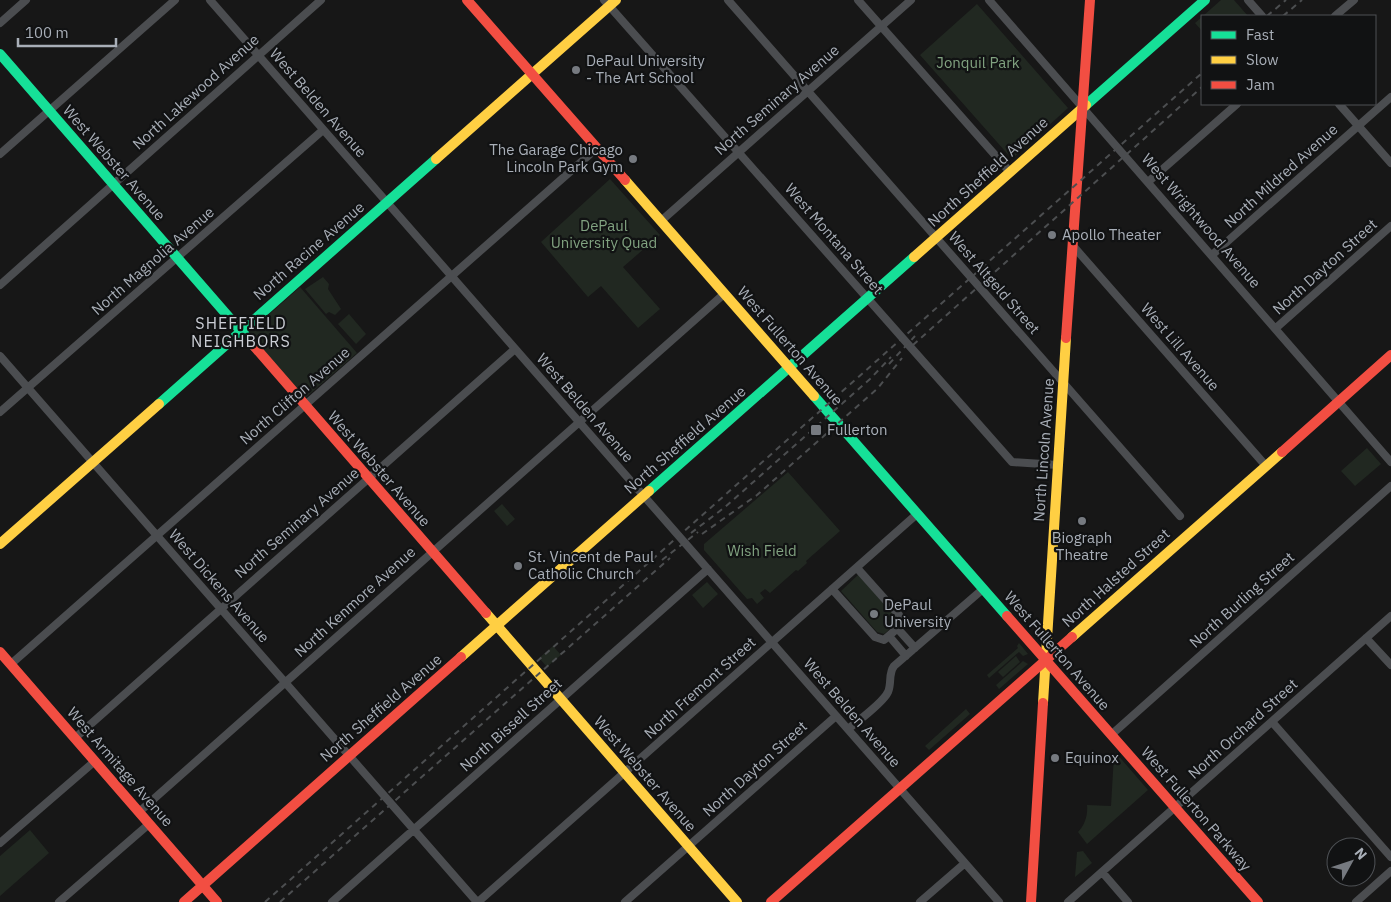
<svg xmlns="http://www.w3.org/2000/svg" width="1391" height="902" font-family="'IBM Plex Sans',sans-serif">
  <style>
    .green { fill: #212821 }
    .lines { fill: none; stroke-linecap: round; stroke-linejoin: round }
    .street { stroke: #4b4d50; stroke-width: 8 }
    .fast { stroke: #16e098; stroke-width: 10 }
    .slow { stroke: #ffcf43; stroke-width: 10 }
    .jam { stroke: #f24e42; stroke-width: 10 }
    .rail { stroke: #4c4e50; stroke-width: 2; stroke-dasharray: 6 5; stroke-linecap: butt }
    .poi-dot { fill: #767a80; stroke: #111213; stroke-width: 2 }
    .labels { text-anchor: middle; stroke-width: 4.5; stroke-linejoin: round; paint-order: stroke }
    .poi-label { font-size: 15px; fill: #a9afb8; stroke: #111213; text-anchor: start }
    .park-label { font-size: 15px; fill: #81a280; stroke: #111213 }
    .street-label { font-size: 15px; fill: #a9afb8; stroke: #111213 }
    .neighbourhood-label { font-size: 16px; letter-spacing: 1px; fill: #cacdd4; stroke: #111213 }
  </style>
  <rect width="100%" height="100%" fill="#171717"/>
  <path class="green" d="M 1221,0 L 1234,0 L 1248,16 L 1202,16 L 1202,31 L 1195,23 Z
    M 977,4 L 1068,108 L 1012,159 L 920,55 Z
    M 610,179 L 660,235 L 623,267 L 660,309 L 638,328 L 601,286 L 588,297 L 541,242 Z
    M 323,277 L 329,284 L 328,289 L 341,309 L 335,315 L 329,312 L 326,314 L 305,289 Z
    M 300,287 L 357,353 L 304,399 L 248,333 Z
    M 349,314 L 366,334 L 356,344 L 338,324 Z
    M 1367,448 L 1381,464 L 1355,486 L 1341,471 Z
    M 788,472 L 840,531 L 806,561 L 807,563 L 798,571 L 796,570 L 770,593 L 765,589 L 760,593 L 764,598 L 757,604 L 752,598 L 747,599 L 704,550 L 704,544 Z
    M 502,504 L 515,519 L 507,526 L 494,511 Z
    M 859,574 L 896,617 L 895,625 L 884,634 L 877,632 L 841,591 Z
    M 707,582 L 718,594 L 703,608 L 692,595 Z
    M 1019,643 L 1028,654 L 1023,656 L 1019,652 L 989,678 L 987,675 L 1018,648 L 1017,646 Z
    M 553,646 L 561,655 L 547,667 L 539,658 Z
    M 1016,656 L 1020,662 L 1003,677 L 998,672 Z
    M 1023,661 L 1028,664 L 999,689 L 996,685 Z
    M 966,709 L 970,714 L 929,750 L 925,746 Z
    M 1116,753 L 1148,790 L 1087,844 L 1078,832 C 1085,825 1088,815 1087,805 L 1111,806 L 1114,755 Z
    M 30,830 L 49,853 L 0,896 L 0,856 Z
    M 1083,851 L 1092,863 L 1075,877 L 1077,852 Z"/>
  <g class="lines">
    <path class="street" d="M 210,0 L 999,902
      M 604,0 L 1012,462 L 1058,465
      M 728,0 L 1180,516
      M 858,0 L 1010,172
      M 989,0 L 1391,462
      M 1248,0 L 1262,16
      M 1335,16 L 1354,0
      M 0,23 L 26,0
      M 1339,104 L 1391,163
      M 0,154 L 175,0
      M 1148,182 L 1237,104
      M 661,221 L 911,0
      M 1074,247 L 1266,466
      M 1212,255 L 1391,97
      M 0,285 L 321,0
      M 1276,328 L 1391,226
      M 0,356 L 477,902
      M 0,412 L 323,130
      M 832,589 L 875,637 L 884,640 C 891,634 898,629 901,620 L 899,615 L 857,568
      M 897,628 L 915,648
      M 889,636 L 906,656
      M 1366,638 L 1391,665
      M 11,664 L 597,148
      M 1272,722 L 1391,857
      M 848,729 C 858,721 883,703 888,692 C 892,683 888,674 894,666 L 983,589
      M 1111,735 L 1391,486
      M 75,738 L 515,349
      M 139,812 L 724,294
      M 0,843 L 95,761
      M 1102,872 L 1128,902
      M 59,902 L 149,824
      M 332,902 L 708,569
      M 478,902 L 917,514
      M 625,902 L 836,716
      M 920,902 L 965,863
      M 1068,902 L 1391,616
      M 1356,902 L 1391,871"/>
    <path class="fast" d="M 0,54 L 254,346
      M 1086,105 L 1205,0
      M 814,396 L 1007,616
      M 159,404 L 436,159
      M 649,491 L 914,257"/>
    <path class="slow" d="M 436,159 L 616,0
      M 625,180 L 814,396
      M 914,257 L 1086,105
      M 0,544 L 159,404
      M 486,613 L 737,902
      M 1072,637 L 1282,452
      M 461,657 L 649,491
      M 1043,703 L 1066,338"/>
    <path class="jam" d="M 467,0 L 625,180
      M 1066,338 L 1090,0
      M 254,346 L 486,613
      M 1282,452 L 1391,355
      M 1007,616 L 1258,902
      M 0,652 L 217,902
      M 184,902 L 461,657
      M 771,902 L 1072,637
      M 1031,902 L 1043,703"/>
    <path class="rail" d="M 1267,16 L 1286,0
      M 1283,16 L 1302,0
      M 913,345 L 1202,87
      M 889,364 L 915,336
      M 691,533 L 725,507 L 870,379 L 891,357
      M 702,534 L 757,495 L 878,388 L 902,358
      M 662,560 L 698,532
      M 265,902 L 1202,73
      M 280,902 L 670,558"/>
  </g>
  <g class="poi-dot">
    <circle cx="576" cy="70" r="5"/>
    <circle cx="633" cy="159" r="5"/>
    <circle cx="1052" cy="235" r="5"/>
    <rect x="810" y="424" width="12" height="12" rx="2.5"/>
    <circle cx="1082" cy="521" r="5"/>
    <circle cx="518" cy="566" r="5"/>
    <circle cx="874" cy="614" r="5"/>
    <circle cx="1055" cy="758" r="5"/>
  </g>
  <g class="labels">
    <g class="poi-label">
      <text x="586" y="66">DePaul University<tspan x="586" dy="17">- The Art School</tspan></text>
      <text x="623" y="155" text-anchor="end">The Garage Chicago<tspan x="623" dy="17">Lincoln Park Gym</tspan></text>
      <text x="1062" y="240">Apollo Theater</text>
      <text x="827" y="435">Fullerton</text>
      <text x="1082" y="543" text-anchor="middle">Biograph<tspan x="1082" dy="17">Theatre</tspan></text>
      <text x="528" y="562">St. Vincent de Paul<tspan x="528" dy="17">Catholic Church</tspan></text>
      <text x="884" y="610">DePaul<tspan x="884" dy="17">University</tspan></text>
      <text x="1065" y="763">Equinox</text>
    </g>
    <g class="park-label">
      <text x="978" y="68">Jonquil Park</text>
      <text x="604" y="231">DePaul<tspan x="604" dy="17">University Quad</tspan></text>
      <text x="762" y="556">Wish Field</text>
    </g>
    <g class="street-label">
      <text transform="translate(196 92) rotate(-42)" y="5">North Lakewood Avenue</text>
      <text transform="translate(777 100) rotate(-41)" y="5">North Seminary Avenue</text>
      <text transform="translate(318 103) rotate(49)" y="5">West Belden Avenue</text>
      <text transform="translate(114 163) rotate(49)" y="5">West Webster Avenue</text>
      <text transform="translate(988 172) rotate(-42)" y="5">North Sheffield Avenue</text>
      <text transform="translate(1281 176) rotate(-42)" y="5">North Mildred Avenue</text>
      <text transform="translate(1201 221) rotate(49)" y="5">West Wrightwood Avenue</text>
      <text transform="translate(834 239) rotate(49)" y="5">West Montana Street</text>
      <text transform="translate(309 251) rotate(-41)" y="5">North Racine Avenue</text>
      <text transform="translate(153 261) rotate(-41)" y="5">North Magnolia Avenue</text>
      <text transform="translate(1325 267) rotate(-42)" y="5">North Dayton Street</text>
      <text transform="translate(994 283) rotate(49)" y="5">West Altgeld Street</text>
      <text transform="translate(790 346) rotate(49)" y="5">West Fullerton Avenue</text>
      <text transform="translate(1180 347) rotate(49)" y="5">West Lill Avenue</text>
      <text transform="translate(295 396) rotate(-41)" y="5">North Clifton Avenue</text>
      <text transform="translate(585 408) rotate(49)" y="5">West Belden Avenue</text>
      <text transform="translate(685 440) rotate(-41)" y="5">North Sheffield Avenue</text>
      <text transform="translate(1044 450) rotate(-86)" y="5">North Lincoln Avenue</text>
      <text transform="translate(379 469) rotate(49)" y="5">West Webster Avenue</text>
      <text transform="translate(297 523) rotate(-41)" y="5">North Seminary Avenue</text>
      <text transform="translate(1116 578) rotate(-42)" y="5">North Halsted Street</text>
      <text transform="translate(219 586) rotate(49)" y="5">West Dickens Avenue</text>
      <text transform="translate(1242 600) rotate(-42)" y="5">North Burling Street</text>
      <text transform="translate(355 602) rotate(-42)" y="5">North Kenmore Avenue</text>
      <text transform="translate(1057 651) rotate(49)" y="5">West Fullerton Avenue</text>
      <text transform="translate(700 688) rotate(-42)" y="5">North Fremont Street</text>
      <text transform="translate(381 708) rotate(-41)" y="5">North Sheffield Avenue</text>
      <text transform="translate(852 713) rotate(49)" y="5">West Belden Avenue</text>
      <text transform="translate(511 725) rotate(-42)" y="5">North Bissell Street</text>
      <text transform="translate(1243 729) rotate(-42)" y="5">North Orchard Street</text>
      <text transform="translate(120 767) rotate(49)" y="5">West Armitage Avenue</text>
      <text transform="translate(755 769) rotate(-42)" y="5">North Dayton Street</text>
      <text transform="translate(645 774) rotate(49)" y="5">West Webster Avenue</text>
      <text transform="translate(1196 809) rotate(49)" y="5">West Fullerton Parkway</text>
    </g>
    <g class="neighbourhood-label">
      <text x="241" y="329">SHEFFIELD<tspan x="241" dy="18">NEIGHBORS</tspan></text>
    </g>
  </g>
  <rect x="1201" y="15" width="175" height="90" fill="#111213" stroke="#4e5155"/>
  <rect x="1211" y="31" width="25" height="8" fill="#16e098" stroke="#4e5155"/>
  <text x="1246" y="40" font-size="15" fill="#a9afb8">Fast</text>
  <rect x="1211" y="56" width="25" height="8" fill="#ffcf43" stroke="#4e5155"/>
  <text x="1246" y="65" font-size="15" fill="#a9afb8">Slow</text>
  <rect x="1211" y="81" width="25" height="8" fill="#f24e42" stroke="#4e5155"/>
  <text x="1246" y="90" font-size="15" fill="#a9afb8">Jam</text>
  <g transform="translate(1351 862) rotate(50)"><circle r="24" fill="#111213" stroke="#4e5155"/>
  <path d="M0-4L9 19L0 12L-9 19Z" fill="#767a80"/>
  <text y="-8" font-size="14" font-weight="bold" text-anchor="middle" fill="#a9afb8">N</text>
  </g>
  <path d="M18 38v8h98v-8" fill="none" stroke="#a9afb8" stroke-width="2.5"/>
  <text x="25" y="38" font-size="15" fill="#a9afb8" stroke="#111213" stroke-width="4" paint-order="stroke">100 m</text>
</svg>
